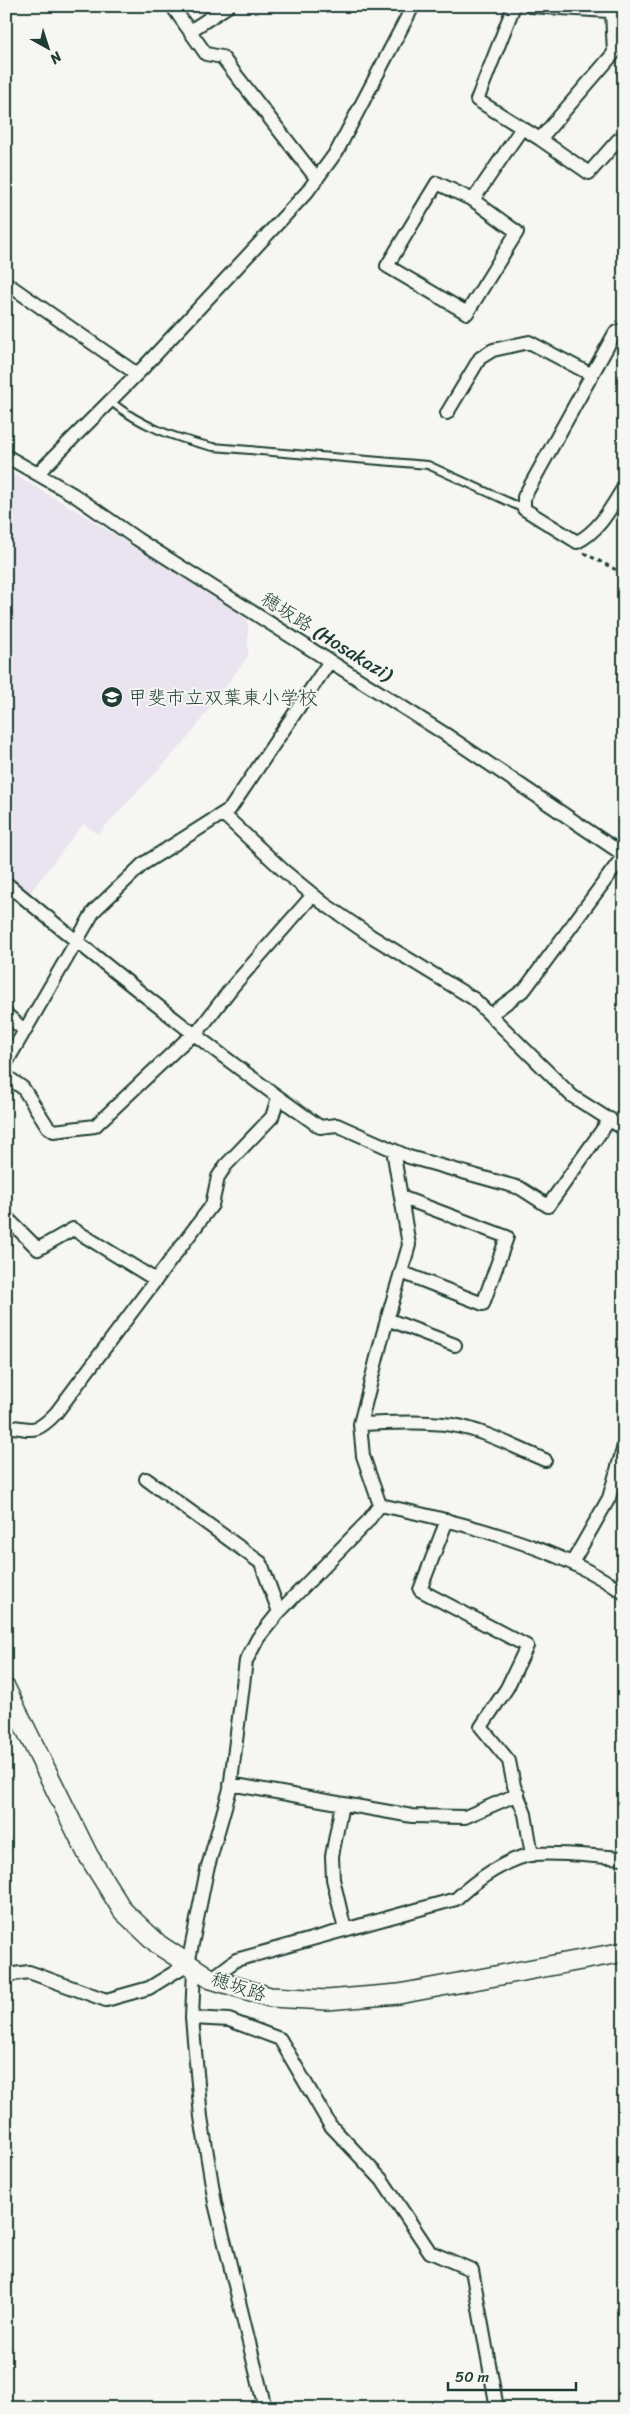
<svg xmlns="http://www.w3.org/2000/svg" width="630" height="2414" font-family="Sriracha,'Klee One',sans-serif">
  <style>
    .built { fill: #e9e4f0 }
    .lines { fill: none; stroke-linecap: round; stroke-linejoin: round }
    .service-casing { stroke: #1f3d34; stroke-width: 10 }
    .minor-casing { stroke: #1f3d34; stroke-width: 16 }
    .secondary-casing { stroke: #1f3d34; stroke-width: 22 }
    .path { stroke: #1f3d34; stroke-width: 3; stroke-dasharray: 4 4; stroke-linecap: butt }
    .service { stroke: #f6f6f2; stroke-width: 6 }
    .minor { stroke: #f6f6f2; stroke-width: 12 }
    .secondary { stroke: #f6f6f2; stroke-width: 19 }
    .labels { text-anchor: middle; stroke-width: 4; stroke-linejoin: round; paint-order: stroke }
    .street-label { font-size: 19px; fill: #1f3d34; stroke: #f6f6f2 }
    .poi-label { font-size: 19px; fill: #1f3d34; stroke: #f6f6f2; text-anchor: start }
  </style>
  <rect width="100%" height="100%" fill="#f6f6f2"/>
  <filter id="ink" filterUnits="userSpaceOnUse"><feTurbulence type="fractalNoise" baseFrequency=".02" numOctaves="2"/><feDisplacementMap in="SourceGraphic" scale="10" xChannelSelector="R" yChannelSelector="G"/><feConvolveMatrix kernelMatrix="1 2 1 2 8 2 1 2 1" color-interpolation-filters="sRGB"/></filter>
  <g filter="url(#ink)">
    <path class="built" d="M 6,470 L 75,510 L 244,616 L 248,625 L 248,656 L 188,738 L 98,834 L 83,824 L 29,894 L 6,875 Z"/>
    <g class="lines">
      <g class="service-casing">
        <path id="service" d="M 110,401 C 141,426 174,438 213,447 L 428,465 L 524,509"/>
      </g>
      <g class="minor-casing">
        <path id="minor" d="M 172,6 L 206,54 L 222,57 L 317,179
          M 514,6 L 477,100 L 540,139
          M 530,6 L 624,12
          M 612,12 L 614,53 L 540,139 L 589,173 L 618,140 L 624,148
          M 190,31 L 228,6
          M 473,200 L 437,183 L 387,266 L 467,313 L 517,232 L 473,200 L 522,128
          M 6,283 L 137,374
          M 624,329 L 615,333 L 524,497 L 524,509 L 577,542 C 600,530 610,509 624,487
          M 447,413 L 480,358 L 493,350 L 529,342 L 592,375
          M 6,456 L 74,495 L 137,539 L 445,734 L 624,855
          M 37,474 L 143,368 L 307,192 L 337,151 L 413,6
          M 223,814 L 284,871 L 323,903 L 371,936 L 474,999 L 572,1096 L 624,1129
          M 6,883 C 108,968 212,1051 320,1127 L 337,1125 L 409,1157 L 520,1188 L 548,1206 L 610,1119
          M 6,1014 L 25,1031
          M 490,1015 L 525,989 L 624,855
          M 6,1063 L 94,911 L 143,864 L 230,809 L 330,661
          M 6,1076 L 23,1088 L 48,1127 L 54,1131 L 95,1126 L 185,1041 L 196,1034 L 233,986 L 313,895
          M 6,1217 L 38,1249 L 73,1229 L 156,1280
          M 401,1272 L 483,1304 L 507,1237 L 401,1197
          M 387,1319 L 455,1345
          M 360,1424 C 391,1423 422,1421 452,1425 C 484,1430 516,1448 545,1460
          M 6,1426 C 33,1429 35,1435 56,1413 L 212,1205 L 218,1177 L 226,1165 L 272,1117 L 278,1098
          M 146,1479 L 261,1563 L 279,1612
          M 380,1505 C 457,1521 560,1547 624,1593
          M 447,1520 L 420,1590 L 527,1646 L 507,1688 L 481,1727 L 509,1761 L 514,1786 L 525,1814 L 532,1855
          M 572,1563 L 609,1498 L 624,1446
          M 230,1784 L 412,1816 L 465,1817 L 518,1794
          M 342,1804 L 332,1856 L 333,1879 L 345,1930
          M 194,1968 L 192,2018 L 229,2020 L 280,2039 L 330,2125 L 382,2180 L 430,2252 L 472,2270 L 497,2408
          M 6,1975 L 29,1972 L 106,2000 L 149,1988 L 188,1964 L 207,1870 L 230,1789 L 246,1661 L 258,1638 L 279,1612 L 367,1522 L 380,1505 L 363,1456 L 360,1424 L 383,1334 L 409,1245 L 393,1150
          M 211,1979 L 236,1960 L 456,1899 C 476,1880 507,1858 535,1854 C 560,1852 598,1857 624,1858
          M 192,2018 L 201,2117 L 215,2203 L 265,2408"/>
      </g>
      <g class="secondary-casing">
        <path id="secondary" d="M 6,1689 L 88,1855 L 123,1911 L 159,1945 L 211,1979 L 270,1997 L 327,2000 L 399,1994 L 624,1952"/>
      </g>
      <path class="path" d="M 584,553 L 624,574"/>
      <use href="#service" class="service"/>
      <use href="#minor" class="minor"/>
      <use href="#secondary" class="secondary"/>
    </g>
  </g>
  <defs>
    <g id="school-disc" transform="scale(1.125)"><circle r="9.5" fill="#1f3d34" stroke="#f6f6f2"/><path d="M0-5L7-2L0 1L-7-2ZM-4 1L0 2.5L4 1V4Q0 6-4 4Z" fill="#fff"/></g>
  </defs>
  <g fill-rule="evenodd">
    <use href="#school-disc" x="112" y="697"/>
  </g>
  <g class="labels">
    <g class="street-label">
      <text transform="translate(327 636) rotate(32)" y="7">穂坂路 (Hosakazi)</text>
      <text transform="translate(239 1986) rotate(18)" y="7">穂坂路</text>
    </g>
    <g class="poi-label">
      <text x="128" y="704">甲斐市立双葉東小学校</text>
    </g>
  </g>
  <rect width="630" height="2414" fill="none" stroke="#f6f6f2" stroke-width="25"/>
  <rect x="12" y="12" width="605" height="2389" fill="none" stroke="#1f3d34" stroke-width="2" filter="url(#ink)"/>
  <g transform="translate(48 48) rotate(141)" stroke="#f6f6f2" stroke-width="4" paint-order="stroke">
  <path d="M0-4L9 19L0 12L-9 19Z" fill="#1f3d34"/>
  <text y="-8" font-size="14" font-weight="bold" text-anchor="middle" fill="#1f3d34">N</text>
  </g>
  <path d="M448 2382v8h128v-8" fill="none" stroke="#1f3d34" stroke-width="2.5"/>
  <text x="455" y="2382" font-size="15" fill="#1f3d34" stroke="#f6f6f2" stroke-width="4" paint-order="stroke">50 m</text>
</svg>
